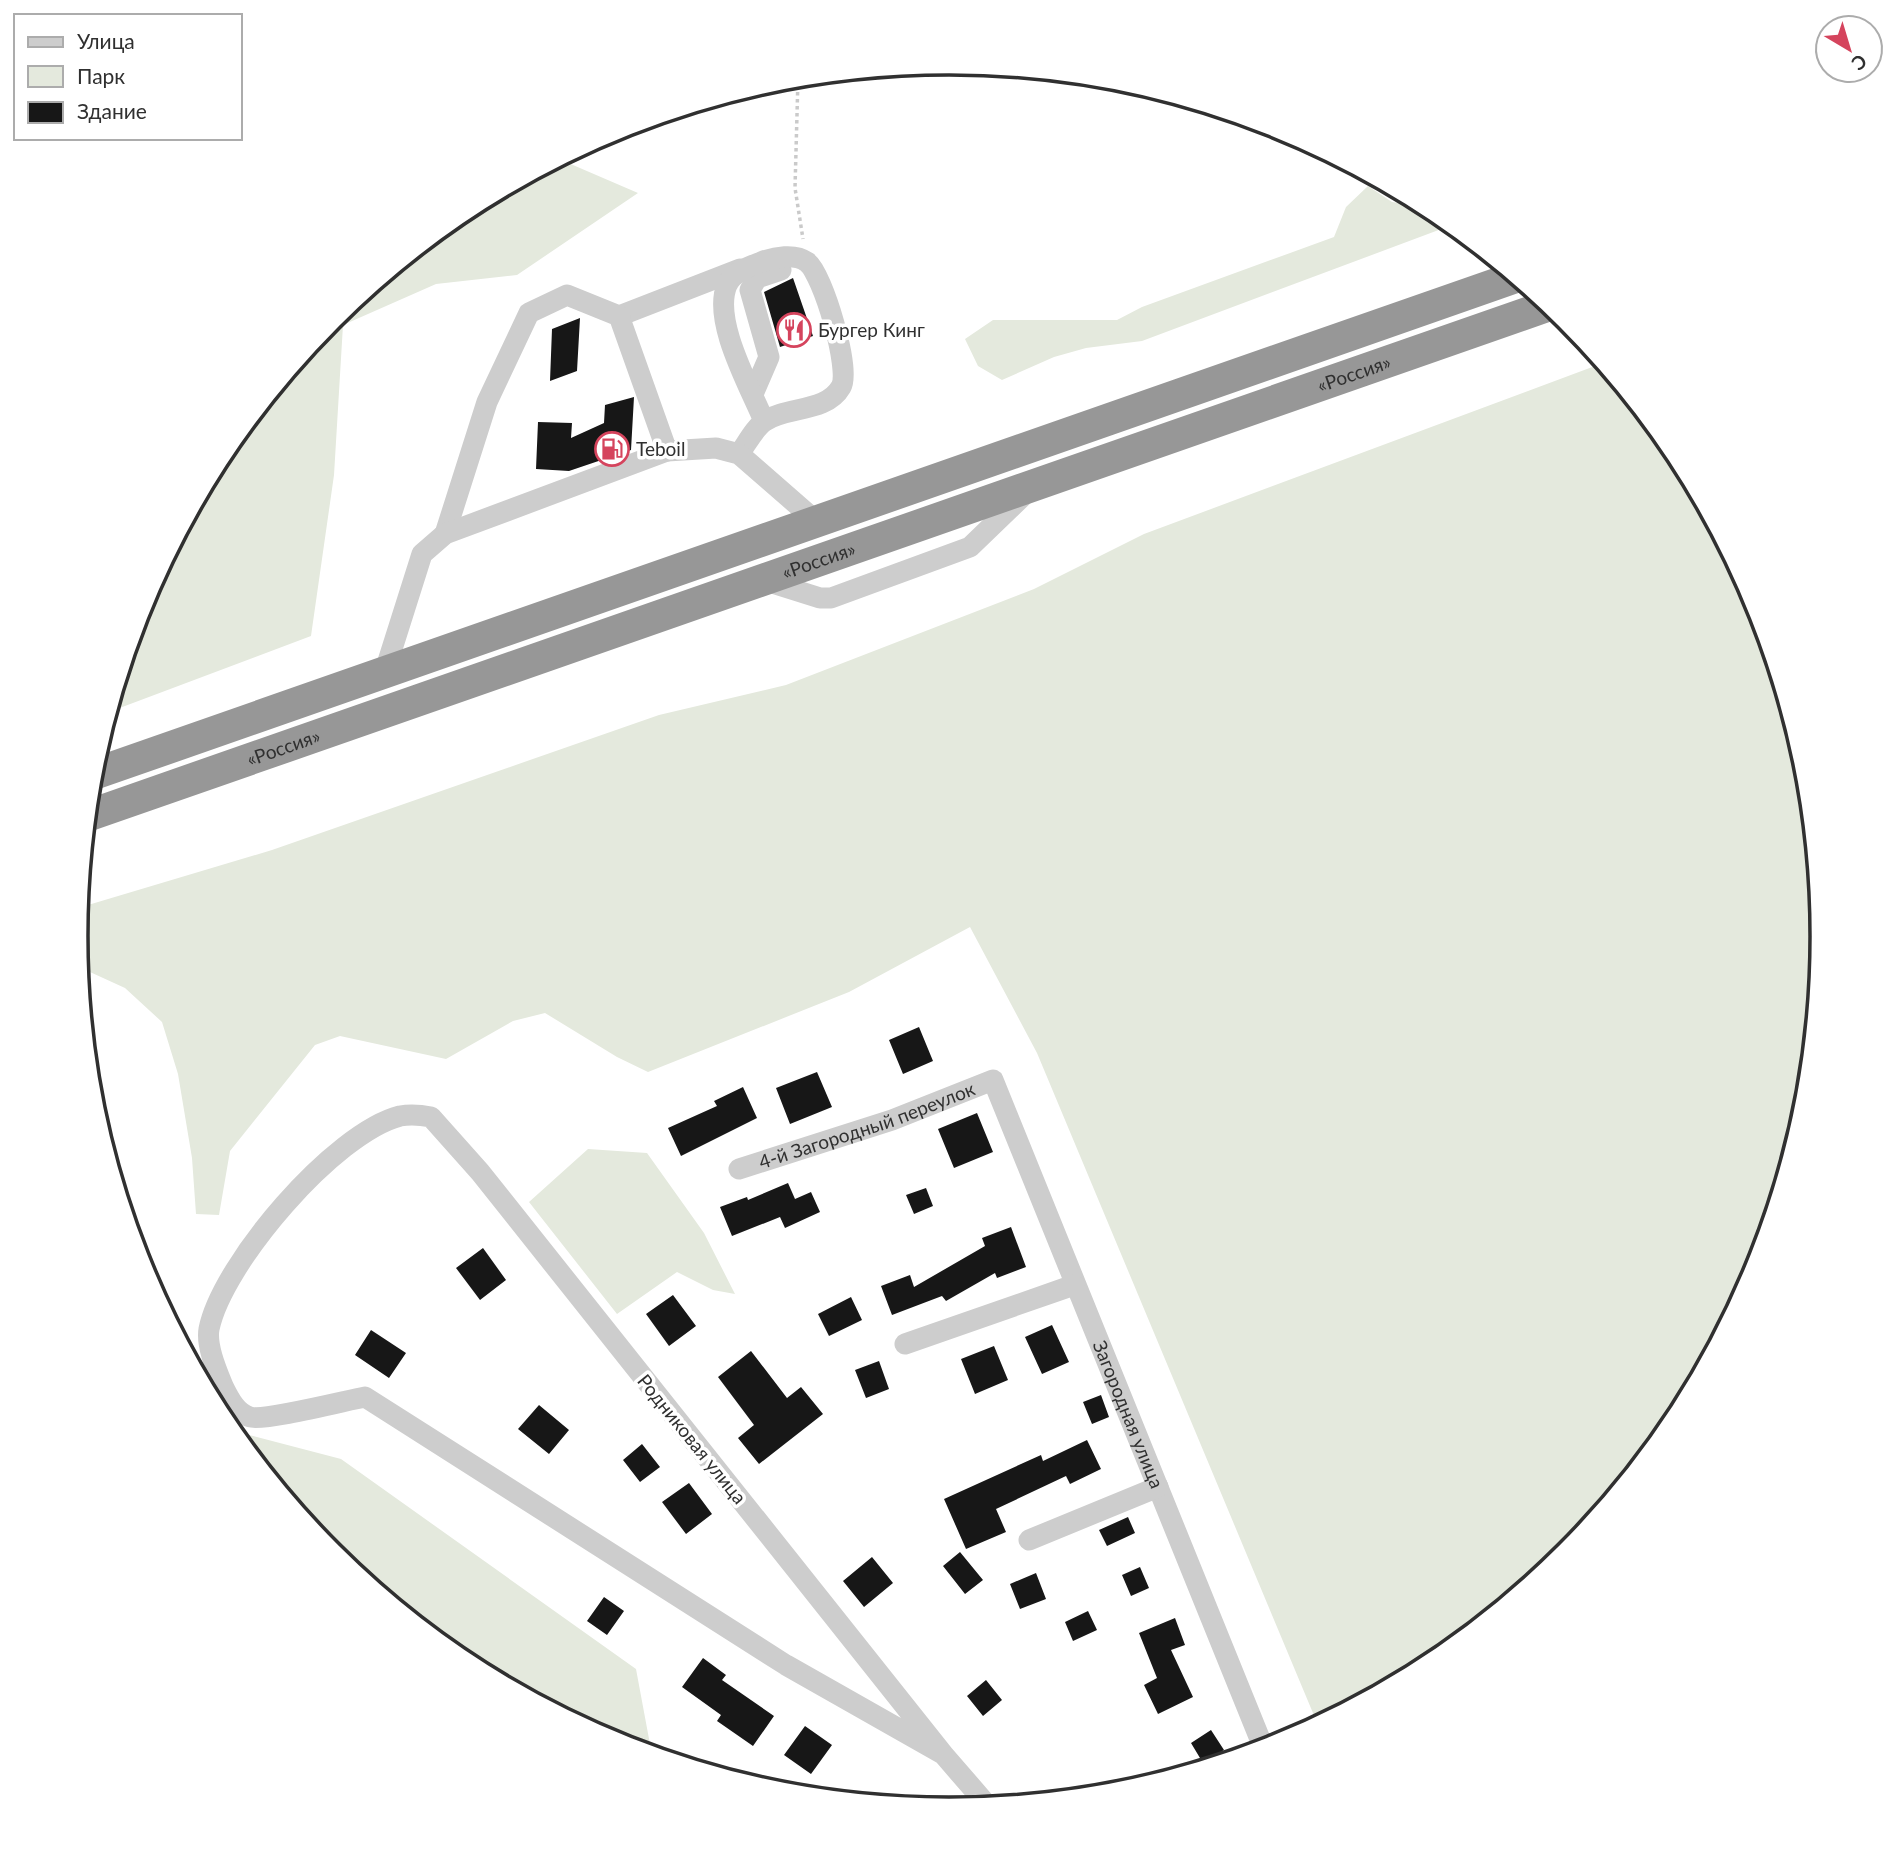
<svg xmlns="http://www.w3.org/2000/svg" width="1898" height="1873" font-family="Lato,sans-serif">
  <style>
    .green { fill: #e4e9dd }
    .building { fill: #171717 }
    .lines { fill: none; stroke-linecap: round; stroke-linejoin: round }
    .path { stroke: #cacaca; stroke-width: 3.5; stroke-dasharray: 3.5 3.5; stroke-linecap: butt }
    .minor { stroke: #cdcdcd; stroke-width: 21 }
    .highway { stroke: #979797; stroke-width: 32 }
    .labels { text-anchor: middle; stroke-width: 7; stroke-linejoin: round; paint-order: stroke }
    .poi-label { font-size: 19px; fill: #303030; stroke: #fff; text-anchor: start }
    .street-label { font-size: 19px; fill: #303030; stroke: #fff }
    .rim { fill: none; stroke: #303030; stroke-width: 3.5 }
  </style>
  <rect width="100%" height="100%" fill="#fff"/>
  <path class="green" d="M 559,159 L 638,193 L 517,275 L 436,284 L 343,325 L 334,475 L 311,636 L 109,712 L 142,602 L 223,451 L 332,319 L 464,210 Z
    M 1368,186 L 1392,202 L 1428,207 L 1452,225 L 1142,341 L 1086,348 L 1054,357 L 1002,380 L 978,366 L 965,339 L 993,320 L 1117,320 L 1142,307 L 1334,237 L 1346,207 Z
    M 1603,363 L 1676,452 L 1756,603 L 1806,766 L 1822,937 L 1806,1107 L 1756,1271 L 1675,1422 L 1566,1554 L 1434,1663 L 1318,1725 L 1037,1053 L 970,927 L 849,992 L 648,1072 L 617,1057 L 545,1013 L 513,1021 L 446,1059 L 340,1036 L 315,1045 L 230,1151 L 219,1215 L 196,1214 L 192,1158 L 178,1074 L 162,1022 L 125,988 L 79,967 L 76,936 L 78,908 L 272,850 L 659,715 L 786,685 L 1034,589 L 1144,534 Z
    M 588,1149 L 647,1153 L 704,1233 L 735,1294 L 713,1290 L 677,1272 L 617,1314 L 529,1202 Z
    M 230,1430 L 341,1459 L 636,1669 L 652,1755 L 614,1743 L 463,1663 L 331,1554 Z"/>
  <path class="building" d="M 793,278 L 813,336 L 780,347 L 764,292 Z
    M 580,318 L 577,371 L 550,381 L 552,329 Z
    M 634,397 L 631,450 L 569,471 L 536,469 L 538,422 L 572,423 L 571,438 L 604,423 L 605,405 Z
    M 919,1027 L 933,1061 L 903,1074 L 889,1040 Z
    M 817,1072 L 832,1107 L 790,1124 L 776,1088 Z
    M 743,1087 L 757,1118 L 681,1156 L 668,1128 L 717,1106 L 714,1101 Z
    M 977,1113 L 993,1152 L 954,1168 L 938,1129 Z
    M 788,1183 L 795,1199 L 811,1192 L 820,1212 L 785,1228 L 780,1217 L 732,1236 L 720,1207 L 747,1197 L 748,1200 Z
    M 926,1188 L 933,1206 L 914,1214 L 906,1195 Z
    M 1011,1227 L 1026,1267 L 997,1278 L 995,1273 L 946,1301 L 942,1296 L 892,1315 L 881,1286 L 910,1275 L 914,1287 L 985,1246 L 982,1238 Z
    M 483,1248 L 506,1280 L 480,1300 L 456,1268 Z
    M 673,1295 L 696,1326 L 669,1346 L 646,1314 Z
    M 851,1297 L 862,1320 L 829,1336 L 818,1314 Z
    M 1052,1325 L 1069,1362 L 1042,1374 L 1025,1337 Z
    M 371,1330 L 406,1353 L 389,1378 L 355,1355 Z
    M 994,1346 L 1008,1380 L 975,1394 L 961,1359 Z
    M 751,1351 L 787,1398 L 801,1387 L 823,1414 L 759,1464 L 738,1438 L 754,1425 L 718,1377 Z
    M 879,1361 L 889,1389 L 866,1398 L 855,1370 Z
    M 1101,1395 L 1109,1417 L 1092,1424 L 1083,1402 Z
    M 539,1405 L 569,1430 L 549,1454 L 518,1429 Z
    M 1087,1440 L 1101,1469 L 1070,1484 L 1066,1476 L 996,1509 L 1006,1532 L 966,1549 L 944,1499 L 1041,1455 L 1043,1461 Z
    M 642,1444 L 660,1467 L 640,1482 L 623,1460 Z
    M 689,1483 L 712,1514 L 686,1534 L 662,1502 Z
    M 1128,1517 L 1135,1533 L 1107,1546 L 1099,1530 Z
    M 960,1552 L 983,1580 L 965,1594 L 943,1566 Z
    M 872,1557 L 893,1583 L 864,1607 L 843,1581 Z
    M 1140,1567 L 1149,1588 L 1131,1596 L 1122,1575 Z
    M 1036,1573 L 1046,1599 L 1020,1609 L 1010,1584 Z
    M 604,1597 L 624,1611 L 607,1635 L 587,1621 Z
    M 1088,1611 L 1097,1630 L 1073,1641 L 1065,1622 Z
    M 1175,1618 L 1185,1645 L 1171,1650 L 1193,1697 L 1158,1714 L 1144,1685 L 1157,1678 L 1139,1633 Z
    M 703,1658 L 726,1675 L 722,1680 L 774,1716 L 753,1746 L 717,1721 L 721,1715 L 682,1687 Z
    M 986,1680 L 1002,1700 L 983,1716 L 967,1696 Z
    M 805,1726 L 832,1745 L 811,1774 L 784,1755 Z
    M 1211,1730 L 1224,1750 L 1203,1763 L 1191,1743 Z"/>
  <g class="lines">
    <path class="path" d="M 798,78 L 795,188 L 803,239"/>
    <g class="minor">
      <path d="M 619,316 L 740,269"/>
      <path d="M 753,394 L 769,357 L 750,290 L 757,278 L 781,270"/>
      <path d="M 739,454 C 746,445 755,427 765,421 C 787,406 826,413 841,387 C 851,370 823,274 807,262 C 795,253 774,257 761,262 C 748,267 733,272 727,285 C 712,321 750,387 764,421"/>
      <path d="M 445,534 L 487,402 L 529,313 L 567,295 L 619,316 L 667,451"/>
      <path d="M 763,580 L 820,598 L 831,598 L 970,547 L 1026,493"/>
      <path d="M 384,674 L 422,554 L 445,534 L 667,451 L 716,448 L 739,454 L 817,522"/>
      <path id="s1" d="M 739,1169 L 892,1120 L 993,1080 L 1264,1749"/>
      <path d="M 905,1344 L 1074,1285"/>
      <path d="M 1029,1540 L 1158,1487"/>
      <path d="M 943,1754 L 480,1172 L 431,1117 C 421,1115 411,1114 400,1116 C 334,1133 222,1264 209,1329 C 206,1346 217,1371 223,1386 C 229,1398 236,1413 250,1417 C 265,1421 344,1401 365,1397 L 786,1665 L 943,1754 L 988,1806"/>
    </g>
    <g class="highway">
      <path d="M 91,775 L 1516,277"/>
      <path id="s2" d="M 87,816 L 1550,305"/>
    </g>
  </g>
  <defs>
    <g id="restaurant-ring" transform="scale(1.75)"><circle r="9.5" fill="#fff" stroke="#d5445d" stroke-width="1.5"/><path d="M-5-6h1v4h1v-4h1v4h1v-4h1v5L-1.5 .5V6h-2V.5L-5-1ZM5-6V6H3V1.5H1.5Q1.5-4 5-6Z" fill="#d5445d"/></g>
    <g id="fuel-ring" transform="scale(1.75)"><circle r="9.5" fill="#fff" stroke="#d5445d" stroke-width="1.5"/><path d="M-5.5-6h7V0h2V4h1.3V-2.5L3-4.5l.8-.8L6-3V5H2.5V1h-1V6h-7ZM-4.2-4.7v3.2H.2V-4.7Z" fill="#d5445d"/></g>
  </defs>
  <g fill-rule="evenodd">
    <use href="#restaurant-ring" x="794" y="330"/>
    <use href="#fuel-ring" x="612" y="449"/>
  </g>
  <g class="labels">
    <g class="poi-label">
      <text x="818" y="337">Бургер Кинг</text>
      <text x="636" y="456">Teboil</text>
    </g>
    <g class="street-label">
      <text dy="7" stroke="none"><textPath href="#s2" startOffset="1342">«Россия»</textPath></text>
      <text dy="7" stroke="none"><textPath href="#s2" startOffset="775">«Россия»</textPath></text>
      <text dy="7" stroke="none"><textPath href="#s2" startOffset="208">«Россия»</textPath></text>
      <text dy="7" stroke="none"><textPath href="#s1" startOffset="135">4-й Загородный переулок</textPath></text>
      <text dy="7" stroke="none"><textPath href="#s1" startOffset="630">Загородная улица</textPath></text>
      <text transform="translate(692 1439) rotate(51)" y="7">Родниковая улица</text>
    </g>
  </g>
  <path d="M0 0H1898V1873H0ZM88 936a861 861 0 1 1 1722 0a861 861 0 1 1-1722 0Z" fill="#fff" fill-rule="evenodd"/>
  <path class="rim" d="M88 936a861 861 0 1 1 1722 0a861 861 0 1 1-1722 0Z"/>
  <rect x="14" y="14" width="228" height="126" fill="#ffffff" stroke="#acacac" stroke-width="2"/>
  <rect x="28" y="37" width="35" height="10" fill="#cdcdcd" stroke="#acacac" stroke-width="2"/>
  <text x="77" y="49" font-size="21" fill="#303030">Улица</text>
  <rect x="28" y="66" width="35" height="21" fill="#e4e9dd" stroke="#acacac" stroke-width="2"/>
  <text x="77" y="84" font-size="21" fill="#303030">Парк</text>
  <rect x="28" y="102" width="35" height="21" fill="#171717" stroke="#acacac" stroke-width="2"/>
  <text x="77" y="119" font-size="21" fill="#303030">Здание</text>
  <g transform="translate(1849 49) rotate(142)"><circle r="33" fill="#ffffff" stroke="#acacac" stroke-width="2"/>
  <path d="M0-5L12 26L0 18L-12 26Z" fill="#d5445d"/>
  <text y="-10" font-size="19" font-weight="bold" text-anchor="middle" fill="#303030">С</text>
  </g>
</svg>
